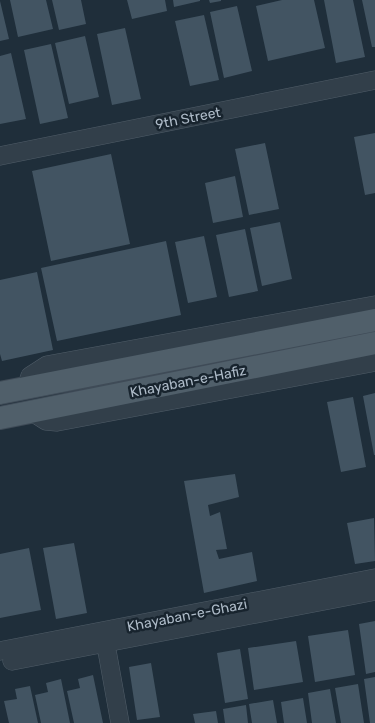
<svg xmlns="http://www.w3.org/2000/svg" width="375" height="723" font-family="Rubik,sans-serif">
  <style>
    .building { fill: #425462 }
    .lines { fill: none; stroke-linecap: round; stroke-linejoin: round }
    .minor-casing { stroke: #505d68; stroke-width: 19 }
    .major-casing { stroke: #3f4b57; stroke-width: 24 }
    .minor { stroke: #323f4a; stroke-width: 18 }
    .major { stroke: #505f6a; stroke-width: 22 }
    .labels { text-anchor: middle; stroke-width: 5; stroke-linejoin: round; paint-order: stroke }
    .street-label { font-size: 14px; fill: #adbac7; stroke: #18242e }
  </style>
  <rect width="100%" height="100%" fill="#1f2e3a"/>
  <path class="building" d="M 10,0 L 46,0 L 53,29 L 18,37 Z
    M 52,0 L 81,0 L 86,24 L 59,30 Z
    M 127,0 L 165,0 L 167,11 L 132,19 Z
    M 173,0 L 200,0 L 200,1 L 174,7 Z
    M 209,0 L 221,0 L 221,1 L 210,3 Z
    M 282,0 L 314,0 L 325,48 L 268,61 L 256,6 Z
    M 324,0 L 353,0 L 365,57 L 336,63 Z
    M 362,0 L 375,0 L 375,47 L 372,47 Z
    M 0,1 L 9,39 L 0,41 Z
    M 237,6 L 252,71 L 224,78 L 210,12 Z
    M 204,15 L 219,80 L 190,86 L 175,21 Z
    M 125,28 L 141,99 L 112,105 L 97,34 Z
    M 85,36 L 99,97 L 69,104 L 55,43 Z
    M 51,44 L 68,118 L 40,124 L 24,50 Z
    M 11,53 L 26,119 L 0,124 L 0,56 Z
    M 375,133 L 375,193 L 365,195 L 354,137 Z
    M 265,143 L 279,209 L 249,215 L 235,149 Z
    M 111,154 L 130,244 L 51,261 L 32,171 Z
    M 235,176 L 243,217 L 213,223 L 205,183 Z
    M 280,222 L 292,279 L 262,286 L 250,228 Z
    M 245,229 L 258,291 L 229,297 L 216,235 Z
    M 204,236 L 217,297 L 188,303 L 175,242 Z
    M 166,241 L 181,315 L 57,341 L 41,268 Z
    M 37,272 L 53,350 L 2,361 L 0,354 L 0,280 Z
    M 375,393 L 375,455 L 374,455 L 363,396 Z
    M 353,397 L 366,467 L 341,472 L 327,402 Z
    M 235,474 L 239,497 L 208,505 L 210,516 L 220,512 L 227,549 L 216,550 L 219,559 L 252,552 L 257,581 L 204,593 L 184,481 Z
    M 374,518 L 375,561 L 355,564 L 347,523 Z
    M 74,543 L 87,613 L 56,619 L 43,548 Z
    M 29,548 L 41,610 L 0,618 L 0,554 Z
    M 375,621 L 375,672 L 366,674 L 359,624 Z
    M 348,630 L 355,675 L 315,682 L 308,636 Z
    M 296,641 L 303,682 L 254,690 L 248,648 Z
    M 240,649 L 248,699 L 225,703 L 217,653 Z
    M 151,663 L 160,717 L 137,720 L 129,667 Z
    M 93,675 L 103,723 L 74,723 L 67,691 L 80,688 L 78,679 Z
    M 375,677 L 375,723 L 370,723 L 364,679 Z
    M 61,679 L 70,723 L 41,723 L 35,695 L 48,692 L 46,683 Z
    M 358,684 L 364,723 L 341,723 L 335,688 Z
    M 30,686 L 38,723 L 9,723 L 4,701 L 17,699 L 15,689 Z
    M 330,689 L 336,723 L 312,723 L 308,693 Z
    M 303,698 L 307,723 L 284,723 L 281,702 Z
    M 273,700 L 277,723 L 252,723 L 249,704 Z
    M 246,705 L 248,723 L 225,723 L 223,709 Z
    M 216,711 L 218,723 L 195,723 L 193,714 Z"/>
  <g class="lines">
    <g class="minor-casing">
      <path id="minor" d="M 0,156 L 375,80
        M 26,388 L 30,376 L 47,365 L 375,305
        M 32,412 L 46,421 L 57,422 L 375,362
        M 104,634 L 120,723
        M 0,651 L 375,578
        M 12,661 L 375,591"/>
    </g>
    <g class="major-casing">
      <path id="major" d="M 0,393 L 375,320
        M 0,418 L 375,343"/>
    </g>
    <use href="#minor" class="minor"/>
    <use href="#major" class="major"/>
  </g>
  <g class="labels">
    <g class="street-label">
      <text transform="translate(188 118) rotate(-11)" y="5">9th Street</text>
      <text transform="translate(188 381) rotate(-11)" y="5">Khayaban-e-Hafiz</text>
      <text transform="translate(187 615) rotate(-11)" y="5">Khayaban-e-Ghazi</text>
    </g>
  </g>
</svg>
